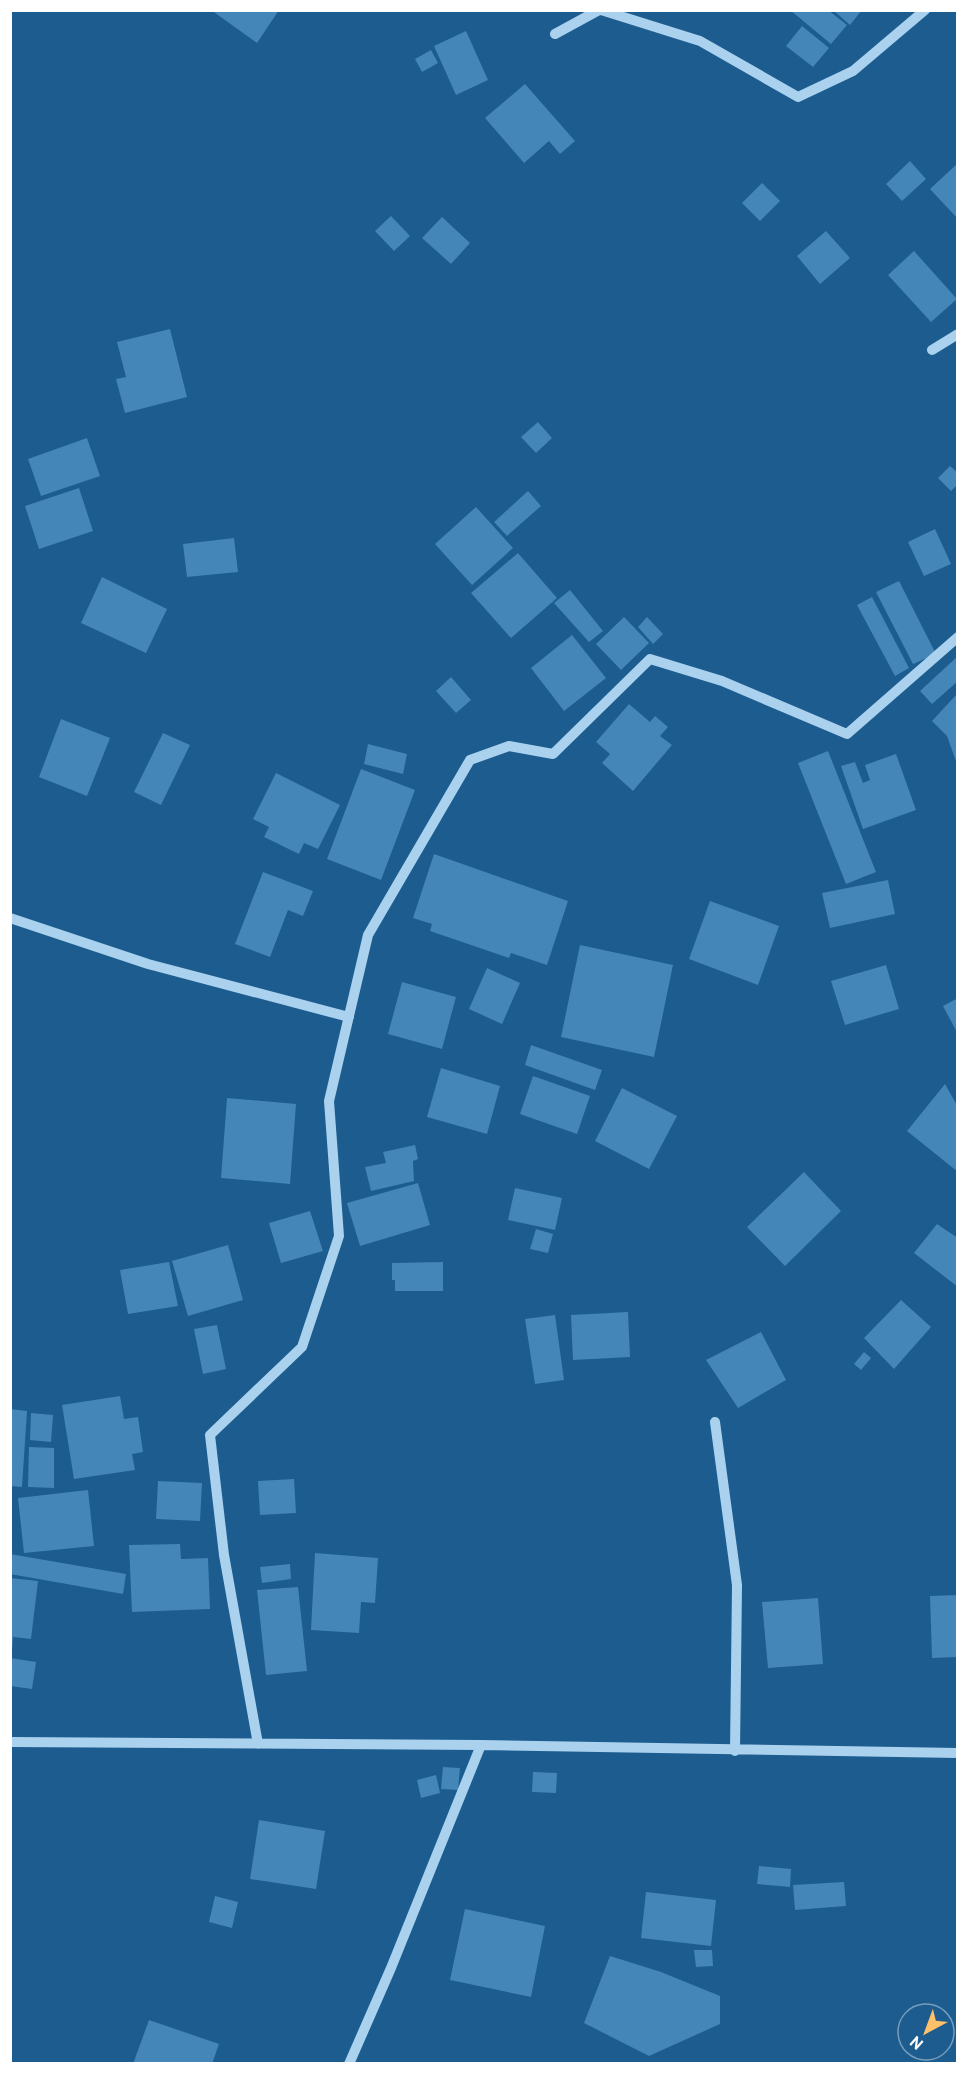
<svg xmlns="http://www.w3.org/2000/svg" width="968" height="2074" font-family="Overpass,sans-serif">
  <style>
    .building { fill: #4486b7 }
    .lines { fill: none; stroke-linecap: round; stroke-linejoin: round }
    .minor { stroke: #aad1ee; stroke-width: 10 }
  </style>
  <rect width="100%" height="100%" fill="#1c5c8f"/>
  <path class="building" d="M 211,10 L 279,10 L 257,43 Z
    M 790,10 L 828,10 L 847,25 L 831,44 Z
    M 833,10 L 862,10 L 850,25 Z
    M 802,26 L 829,48 L 813,67 L 786,46 Z
    M 466,31 L 488,80 L 456,95 L 434,46 Z
    M 431,50 L 438,63 L 422,72 L 415,59 Z
    M 525,84 L 575,141 L 560,154 L 549,141 L 524,163 L 485,118 Z
    M 910,161 L 926,179 L 902,201 L 886,184 Z
    M 958,163 L 958,219 L 930,189 Z
    M 762,183 L 780,201 L 760,221 L 742,203 Z
    M 391,216 L 410,236 L 394,251 L 375,231 Z
    M 442,217 L 470,243 L 451,264 L 422,238 Z
    M 826,231 L 850,258 L 820,284 L 797,256 Z
    M 914,251 L 957,299 L 931,322 L 888,275 Z
    M 170,329 L 187,397 L 125,413 L 116,379 L 126,377 L 117,342 Z
    M 538,422 L 552,438 L 536,453 L 521,437 Z
    M 87,438 L 100,476 L 41,496 L 28,459 Z
    M 950,466 L 958,473 L 958,484 L 951,491 L 938,478 Z
    M 79,488 L 93,531 L 39,549 L 25,506 Z
    M 528,491 L 541,506 L 507,536 L 494,522 Z
    M 476,507 L 513,548 L 472,585 L 435,544 Z
    M 935,529 L 951,564 L 924,576 L 908,542 Z
    M 234,538 L 238,572 L 187,577 L 183,544 Z
    M 518,553 L 557,598 L 511,638 L 471,593 Z
    M 102,577 L 167,609 L 146,653 L 81,623 Z
    M 899,581 L 936,654 L 913,664 L 876,592 Z
    M 570,590 L 603,631 L 589,642 L 554,603 Z
    M 872,597 L 909,668 L 895,676 L 857,605 Z
    M 624,617 L 649,643 L 621,670 L 596,644 Z
    M 647,617 L 663,634 L 653,644 L 638,627 Z
    M 572,635 L 606,678 L 564,711 L 531,668 Z
    M 958,656 L 958,681 L 932,704 L 920,691 Z
    M 451,677 L 471,700 L 456,713 L 436,691 Z
    M 956,695 L 958,697 L 957,764 L 947,736 L 932,721 Z
    M 629,704 L 650,722 L 655,716 L 668,727 L 660,736 L 672,745 L 633,791 L 602,763 L 610,754 L 596,742 Z
    M 61,719 L 110,738 L 87,796 L 39,777 Z
    M 163,733 L 190,745 L 161,805 L 134,792 Z
    M 368,744 L 407,754 L 403,774 L 364,764 Z
    M 828,751 L 876,872 L 846,884 L 798,763 Z
    M 896,754 L 916,810 L 863,829 L 841,766 L 855,762 L 863,783 L 870,780 L 865,765 Z
    M 361,769 L 415,790 L 381,880 L 327,859 Z
    M 276,773 L 340,805 L 318,849 L 304,843 L 299,854 L 264,837 L 269,827 L 253,819 Z
    M 434,854 L 568,901 L 547,965 L 511,953 L 509,958 L 430,931 L 432,924 L 413,918 Z
    M 263,872 L 313,891 L 303,916 L 288,910 L 270,957 L 235,944 Z
    M 888,880 L 895,914 L 830,928 L 822,893 Z
    M 710,901 L 779,926 L 758,985 L 689,959 Z
    M 580,945 L 673,965 L 654,1057 L 561,1037 Z
    M 886,965 L 899,1009 L 845,1025 L 831,981 Z
    M 487,968 L 520,983 L 502,1024 L 469,1009 Z
    M 402,982 L 456,997 L 442,1049 L 388,1034 Z
    M 958,998 L 958,1034 L 943,1006 Z
    M 531,1045 L 602,1070 L 595,1090 L 525,1065 Z
    M 441,1068 L 500,1086 L 487,1134 L 427,1117 Z
    M 533,1076 L 590,1096 L 577,1134 L 520,1114 Z
    M 945,1084 L 958,1107 L 958,1172 L 907,1131 Z
    M 622,1088 L 677,1116 L 649,1169 L 595,1141 Z
    M 227,1098 L 296,1104 L 290,1184 L 221,1178 Z
    M 415,1145 L 418,1159 L 413,1161 L 414,1181 L 371,1191 L 365,1167 L 386,1163 L 383,1152 Z
    M 804,1172 L 841,1211 L 785,1266 L 747,1227 Z
    M 418,1183 L 430,1225 L 360,1246 L 347,1203 Z
    M 515,1188 L 562,1198 L 555,1230 L 508,1220 Z
    M 310,1211 L 323,1251 L 281,1263 L 269,1223 Z
    M 937,1224 L 958,1238 L 958,1287 L 914,1253 Z
    M 536,1229 L 553,1234 L 548,1253 L 530,1249 Z
    M 228,1245 L 243,1300 L 188,1316 L 172,1261 Z
    M 169,1262 L 178,1306 L 128,1314 L 120,1270 Z
    M 443,1262 L 443,1291 L 395,1291 L 395,1280 L 392,1280 L 392,1263 Z
    M 901,1300 L 931,1327 L 894,1369 L 864,1338 Z
    M 628,1312 L 630,1357 L 573,1360 L 571,1315 Z
    M 555,1315 L 564,1380 L 535,1384 L 525,1319 Z
    M 217,1325 L 226,1369 L 203,1374 L 194,1329 Z
    M 761,1332 L 786,1380 L 738,1408 L 706,1360 Z
    M 864,1352 L 871,1358 L 861,1370 L 854,1364 Z
    M 120,1396 L 124,1419 L 138,1417 L 143,1452 L 132,1454 L 135,1470 L 74,1479 L 62,1405 Z
    M 10,1409 L 27,1411 L 22,1487 L 10,1486 Z
    M 31,1413 L 53,1415 L 51,1442 L 30,1440 Z
    M 29,1447 L 54,1448 L 54,1488 L 28,1487 Z
    M 294,1479 L 296,1513 L 260,1515 L 258,1481 Z
    M 158,1481 L 202,1483 L 200,1521 L 156,1519 Z
    M 88,1490 L 94,1546 L 24,1553 L 18,1498 Z
    M 180,1544 L 181,1559 L 208,1558 L 210,1609 L 132,1612 L 129,1545 Z
    M 315,1553 L 378,1558 L 375,1603 L 361,1602 L 359,1633 L 311,1630 Z
    M 10,1554 L 126,1574 L 123,1594 L 10,1574 Z
    M 290,1564 L 291,1579 L 262,1583 L 260,1567 Z
    M 10,1578 L 38,1581 L 31,1639 L 13,1637 L 12,1652 L 10,1651 Z
    M 298,1587 L 307,1671 L 266,1675 L 257,1590 Z
    M 958,1595 L 958,1657 L 932,1658 L 930,1596 Z
    M 818,1598 L 823,1664 L 768,1668 L 762,1602 Z
    M 10,1658 L 36,1662 L 32,1689 L 10,1686 Z
    M 443,1767 L 460,1768 L 458,1790 L 441,1789 Z
    M 533,1772 L 557,1773 L 556,1793 L 532,1792 Z
    M 436,1775 L 440,1793 L 421,1798 L 417,1780 Z
    M 259,1820 L 325,1831 L 316,1889 L 250,1879 Z
    M 759,1866 L 791,1869 L 790,1887 L 757,1884 Z
    M 844,1882 L 846,1906 L 795,1910 L 793,1885 Z
    M 646,1892 L 716,1900 L 711,1946 L 641,1938 Z
    M 215,1896 L 238,1902 L 232,1928 L 209,1922 Z
    M 465,1909 L 545,1926 L 531,1997 L 450,1980 Z
    M 694,1950 L 712,1950 L 713,1966 L 696,1967 Z
    M 610,1956 L 661,1972 L 720,1996 L 720,2024 L 649,2056 L 584,2023 Z
    M 149,2020 L 219,2044 L 212,2064 L 133,2064 Z"/>
  <g class="lines">
    <path class="minor" d="M 601,10 L 700,41 L 798,97 L 853,71 L 925,10
      M 555,34 L 599,10
      M 932,350 L 958,334
      M 10,918 L 148,964 L 349,1017
      M 715,1422 L 737,1585 L 735,1751
      M 10,1742 L 481,1745 L 958,1753
      M 258,1744 L 224,1555 L 210,1435 L 302,1347 L 339,1236 L 329,1101 L 368,935 L 470,760 L 509,746 L 553,754 L 650,659 L 722,681 L 847,734 L 958,637
      M 349,2064 L 391,1968 L 481,1745"/>
  </g>
  <rect width="968" height="2074" fill="none" stroke="#ffffff" stroke-width="24"/>
  <g transform="translate(926 2032) rotate(221)"><circle r="28" fill="#1c5c8f" stroke="#779dbc" stroke-width="1.5"/>
  <path d="M0-4.5L10 22L0 15L-10 22Z" fill="#fec068"/>
  <text y="-9" font-size="16" font-weight="bold" text-anchor="middle" fill="#ffffff">N</text>
  </g>
</svg>
